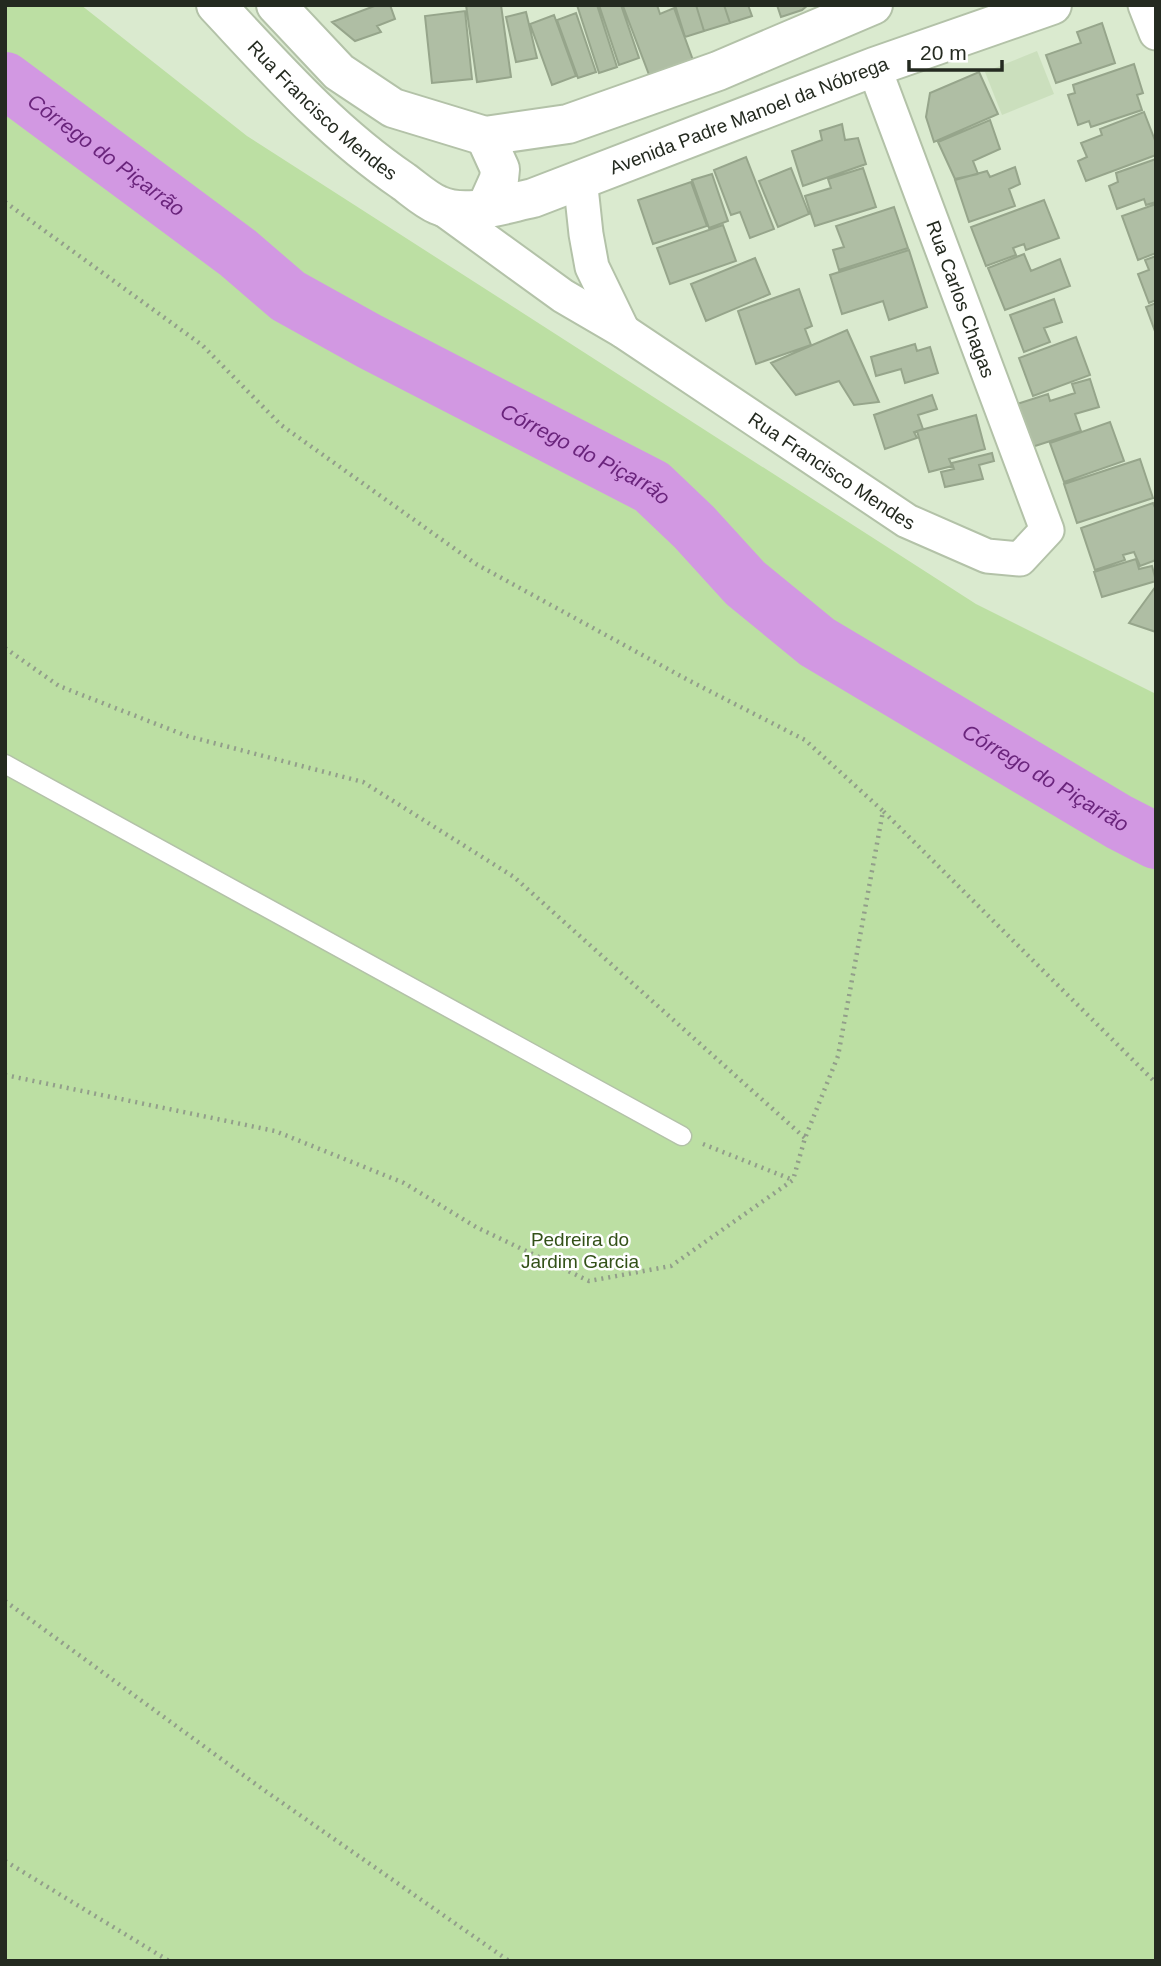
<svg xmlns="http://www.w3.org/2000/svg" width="1161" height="1966" font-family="Helvetica,sans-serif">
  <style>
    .built { fill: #cbdfbd }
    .green { fill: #bcdfa3 }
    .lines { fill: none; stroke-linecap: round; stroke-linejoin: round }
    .river { stroke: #d298e2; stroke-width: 56 }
    .building { fill: #afbea4; stroke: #96a58b; stroke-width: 2 }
    .service-casing { stroke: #b3c2a8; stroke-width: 21 }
    .minor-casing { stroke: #b3c2a8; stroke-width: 37 }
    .tertiary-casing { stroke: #b3c2a8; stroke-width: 42 }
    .path { stroke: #929e8a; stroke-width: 4.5; stroke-dasharray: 2 5; stroke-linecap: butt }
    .service { stroke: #fff; stroke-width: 18 }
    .minor { stroke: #fff; stroke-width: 33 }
    .tertiary { stroke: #fff; stroke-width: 38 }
    .labels { text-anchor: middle; stroke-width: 5; stroke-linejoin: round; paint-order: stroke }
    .street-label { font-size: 19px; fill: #242a20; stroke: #fff }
    .park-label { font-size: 19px; fill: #335118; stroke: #fff }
    .water-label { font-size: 21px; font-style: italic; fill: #6a247c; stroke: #fff }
  </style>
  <rect width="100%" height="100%" fill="#daeacf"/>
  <path class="built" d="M 1037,51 L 1054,94 L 1002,115 L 985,72 Z"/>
  <path class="green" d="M 5,5 L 81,5 L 247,136 L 976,604 L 1156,694 L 1156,1961 L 5,1961 Z"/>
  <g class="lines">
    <path class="river" id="s1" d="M 5,80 L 238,253 L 288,296 L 369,341 L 652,487 L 694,527 L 745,583 L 817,642 L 1119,822 L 1156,841"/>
  </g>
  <path class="building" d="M 377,5 L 390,5 L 395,19 L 377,26 L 381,32 L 355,41 L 332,22 Z
    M 466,5 L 501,5 L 511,77 L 477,82 Z
    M 577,5 L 597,5 L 617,67 L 599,73 Z
    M 599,5 L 621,5 L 639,58 L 619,65 Z
    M 626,5 L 657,5 L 660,14 L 674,8 L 694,63 L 651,80 L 623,6 Z
    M 675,5 L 696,5 L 704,31 L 685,37 Z
    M 696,5 L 724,5 L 730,23 L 704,31 Z
    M 724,5 L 748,5 L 752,16 L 730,23 Z
    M 777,5 L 808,5 L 802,10 L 781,17 Z
    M 465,11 L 472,79 L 432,83 L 425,16 Z
    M 526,12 L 537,58 L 516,62 L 506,17 Z
    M 576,13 L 596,72 L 578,78 L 557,20 Z
    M 554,15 L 576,76 L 552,85 L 530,24 Z
    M 1102,23 L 1115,63 L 1056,83 L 1046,55 L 1081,43 L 1077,32 Z
    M 1134,64 L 1143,93 L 1137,95 L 1142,110 L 1091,127 L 1089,121 L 1078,125 L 1068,95 L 1075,93 L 1073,85 Z
    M 979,72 L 998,114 L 934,142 L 926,117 L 930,93 Z
    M 1144,112 L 1156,143 L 1156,155 L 1086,181 L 1078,161 L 1087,157 L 1081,143 L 1102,135 L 1100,129 Z
    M 990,120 L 1000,149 L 973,161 L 978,174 L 955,179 L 938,142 Z
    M 842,124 L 845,140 L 858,138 L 866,164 L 803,186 L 792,151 L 822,140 L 820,131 Z
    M 746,157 L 774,229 L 750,238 L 740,212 L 731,215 L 714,170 Z
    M 1156,159 L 1156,202 L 1146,205 L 1144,199 L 1117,209 L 1109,186 L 1118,182 L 1116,173 Z
    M 1015,167 L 1020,184 L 1009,189 L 1015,206 L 969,222 L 955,180 L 987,171 L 990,177 Z
    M 791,168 L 809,214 L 778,227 L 759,181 Z
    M 863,168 L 876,207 L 815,226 L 805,196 L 831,188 L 828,179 Z
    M 712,174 L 728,221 L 709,228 L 692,180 Z
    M 691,182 L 707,226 L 653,244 L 638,200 Z
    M 1044,200 L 1059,238 L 1026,250 L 1024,244 L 1013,248 L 1016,255 L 986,266 L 971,227 Z
    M 1156,204 L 1156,253 L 1138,260 L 1122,216 Z
    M 894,207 L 908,248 L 839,270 L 833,250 L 844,247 L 836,226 Z
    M 723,225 L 736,261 L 670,284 L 657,248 Z
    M 909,250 L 927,307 L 889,320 L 883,301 L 842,314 L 830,275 Z
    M 1024,254 L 1031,271 L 1060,259 L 1070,286 L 1005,310 L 988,268 Z
    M 1156,256 L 1156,300 L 1149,303 L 1138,274 L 1149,270 L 1145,260 Z
    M 755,258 L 770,294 L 706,321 L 691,284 Z
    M 799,289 L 812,326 L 805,329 L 811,345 L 756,364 L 738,311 Z
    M 1054,299 L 1062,322 L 1044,328 L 1050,342 L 1024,352 L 1010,315 Z
    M 1156,303 L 1156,334 L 1146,307 Z
    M 847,330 L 879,402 L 854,405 L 839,381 L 796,395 L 771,363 Z
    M 1076,337 L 1090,375 L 1033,396 L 1019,358 Z
    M 915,344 L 917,351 L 930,347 L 938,373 L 905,383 L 901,369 L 876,376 L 871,357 Z
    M 1090,379 L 1099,407 L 1075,414 L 1081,431 L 1032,447 L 1017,404 L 1048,394 L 1050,401 L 1075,393 L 1072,384 Z
    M 932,395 L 937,409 L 918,415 L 923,429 L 914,432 L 917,438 L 885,449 L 874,415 Z
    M 976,415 L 985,449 L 949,459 L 952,466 L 929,472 L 917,431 Z
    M 1110,422 L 1124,461 L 1064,482 L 1050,443 Z
    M 992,453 L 994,461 L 979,465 L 983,479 L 945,487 L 941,472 L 954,469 L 952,463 Z
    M 1140,459 L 1153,498 L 1077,523 L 1064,484 Z
    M 1153,503 L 1156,510 L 1156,560 L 1140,566 L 1134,552 L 1123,555 L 1125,560 L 1095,570 L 1081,528 Z
    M 1136,559 L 1139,569 L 1152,566 L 1156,581 L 1102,597 L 1094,572 Z
    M 1156,586 L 1156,632 L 1129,623 Z"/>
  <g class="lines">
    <g class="service-casing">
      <path id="service" d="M 5,764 L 682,1136"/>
    </g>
    <g class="minor-casing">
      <g id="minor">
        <path d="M 1145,5 L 1156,33"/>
        <path d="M 580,178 L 586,234 L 592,267 L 623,331"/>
        <path id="s2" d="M 439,206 L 563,296 L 623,331 L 907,521 L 987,556 L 1020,559 L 1047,530 L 874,67"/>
      </g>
    </g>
    <g class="tertiary-casing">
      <g id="tertiary">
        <path id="s3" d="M 216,5 C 275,68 331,132 403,181 C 414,189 426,200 438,205 C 466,218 504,204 533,198 L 874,67 L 1052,5"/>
        <path d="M 276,5 L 339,72 L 393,108 L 485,136 L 568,124 L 718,71 L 873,5"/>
        <path d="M 485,136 L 500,169 L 499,179 L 486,208"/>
      </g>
    </g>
    <path class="path" d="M 5,202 L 202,345 L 281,425 L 476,564 L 688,680 L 805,740 L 883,811
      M 5,648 L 59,686 L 187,736 L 363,782 L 514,877 L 805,1138
      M 5,1075 L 275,1131 L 404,1183 L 476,1227 L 589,1281 L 671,1266 L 793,1180 L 805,1138 L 838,1056 L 883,811 L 1156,1083
      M 703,1144 L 793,1180
      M 5,1601 L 261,1788 L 509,1961
      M 5,1861 L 169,1961"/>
    <use href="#service" class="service"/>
    <use href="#minor" class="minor"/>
    <use href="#tertiary" class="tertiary"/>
  </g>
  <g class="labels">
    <g class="street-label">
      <text dy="7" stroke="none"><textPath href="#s3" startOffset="150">Rua Francisco Mendes</textPath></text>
      <text dy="7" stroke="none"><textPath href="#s3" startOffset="628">Avenida Padre Manoel da Nóbrega</textPath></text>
      <text transform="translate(961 299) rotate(70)" y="7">Rua Carlos Chagas</text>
      <text dy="7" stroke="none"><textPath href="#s2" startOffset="474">Rua Francisco Mendes</textPath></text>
    </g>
    <g class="park-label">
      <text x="580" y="1246">Pedreira do<tspan x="580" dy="22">Jardim Garcia</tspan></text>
    </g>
    <g class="water-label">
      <text dy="7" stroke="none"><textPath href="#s1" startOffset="126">Córrego do Piçarrão</textPath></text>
      <text dy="7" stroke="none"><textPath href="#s1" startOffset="693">Córrego do Piçarrão</textPath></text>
      <text dy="7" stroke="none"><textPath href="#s1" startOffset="1260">Córrego do Piçarrão</textPath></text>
    </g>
  </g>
  <rect width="1161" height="1966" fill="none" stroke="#242a20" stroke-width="14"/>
  <path d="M909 60v10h93v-10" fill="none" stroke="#242a20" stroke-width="3.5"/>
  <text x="920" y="60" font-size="21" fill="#242a20" stroke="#ffffff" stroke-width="5" paint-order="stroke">20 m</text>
</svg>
